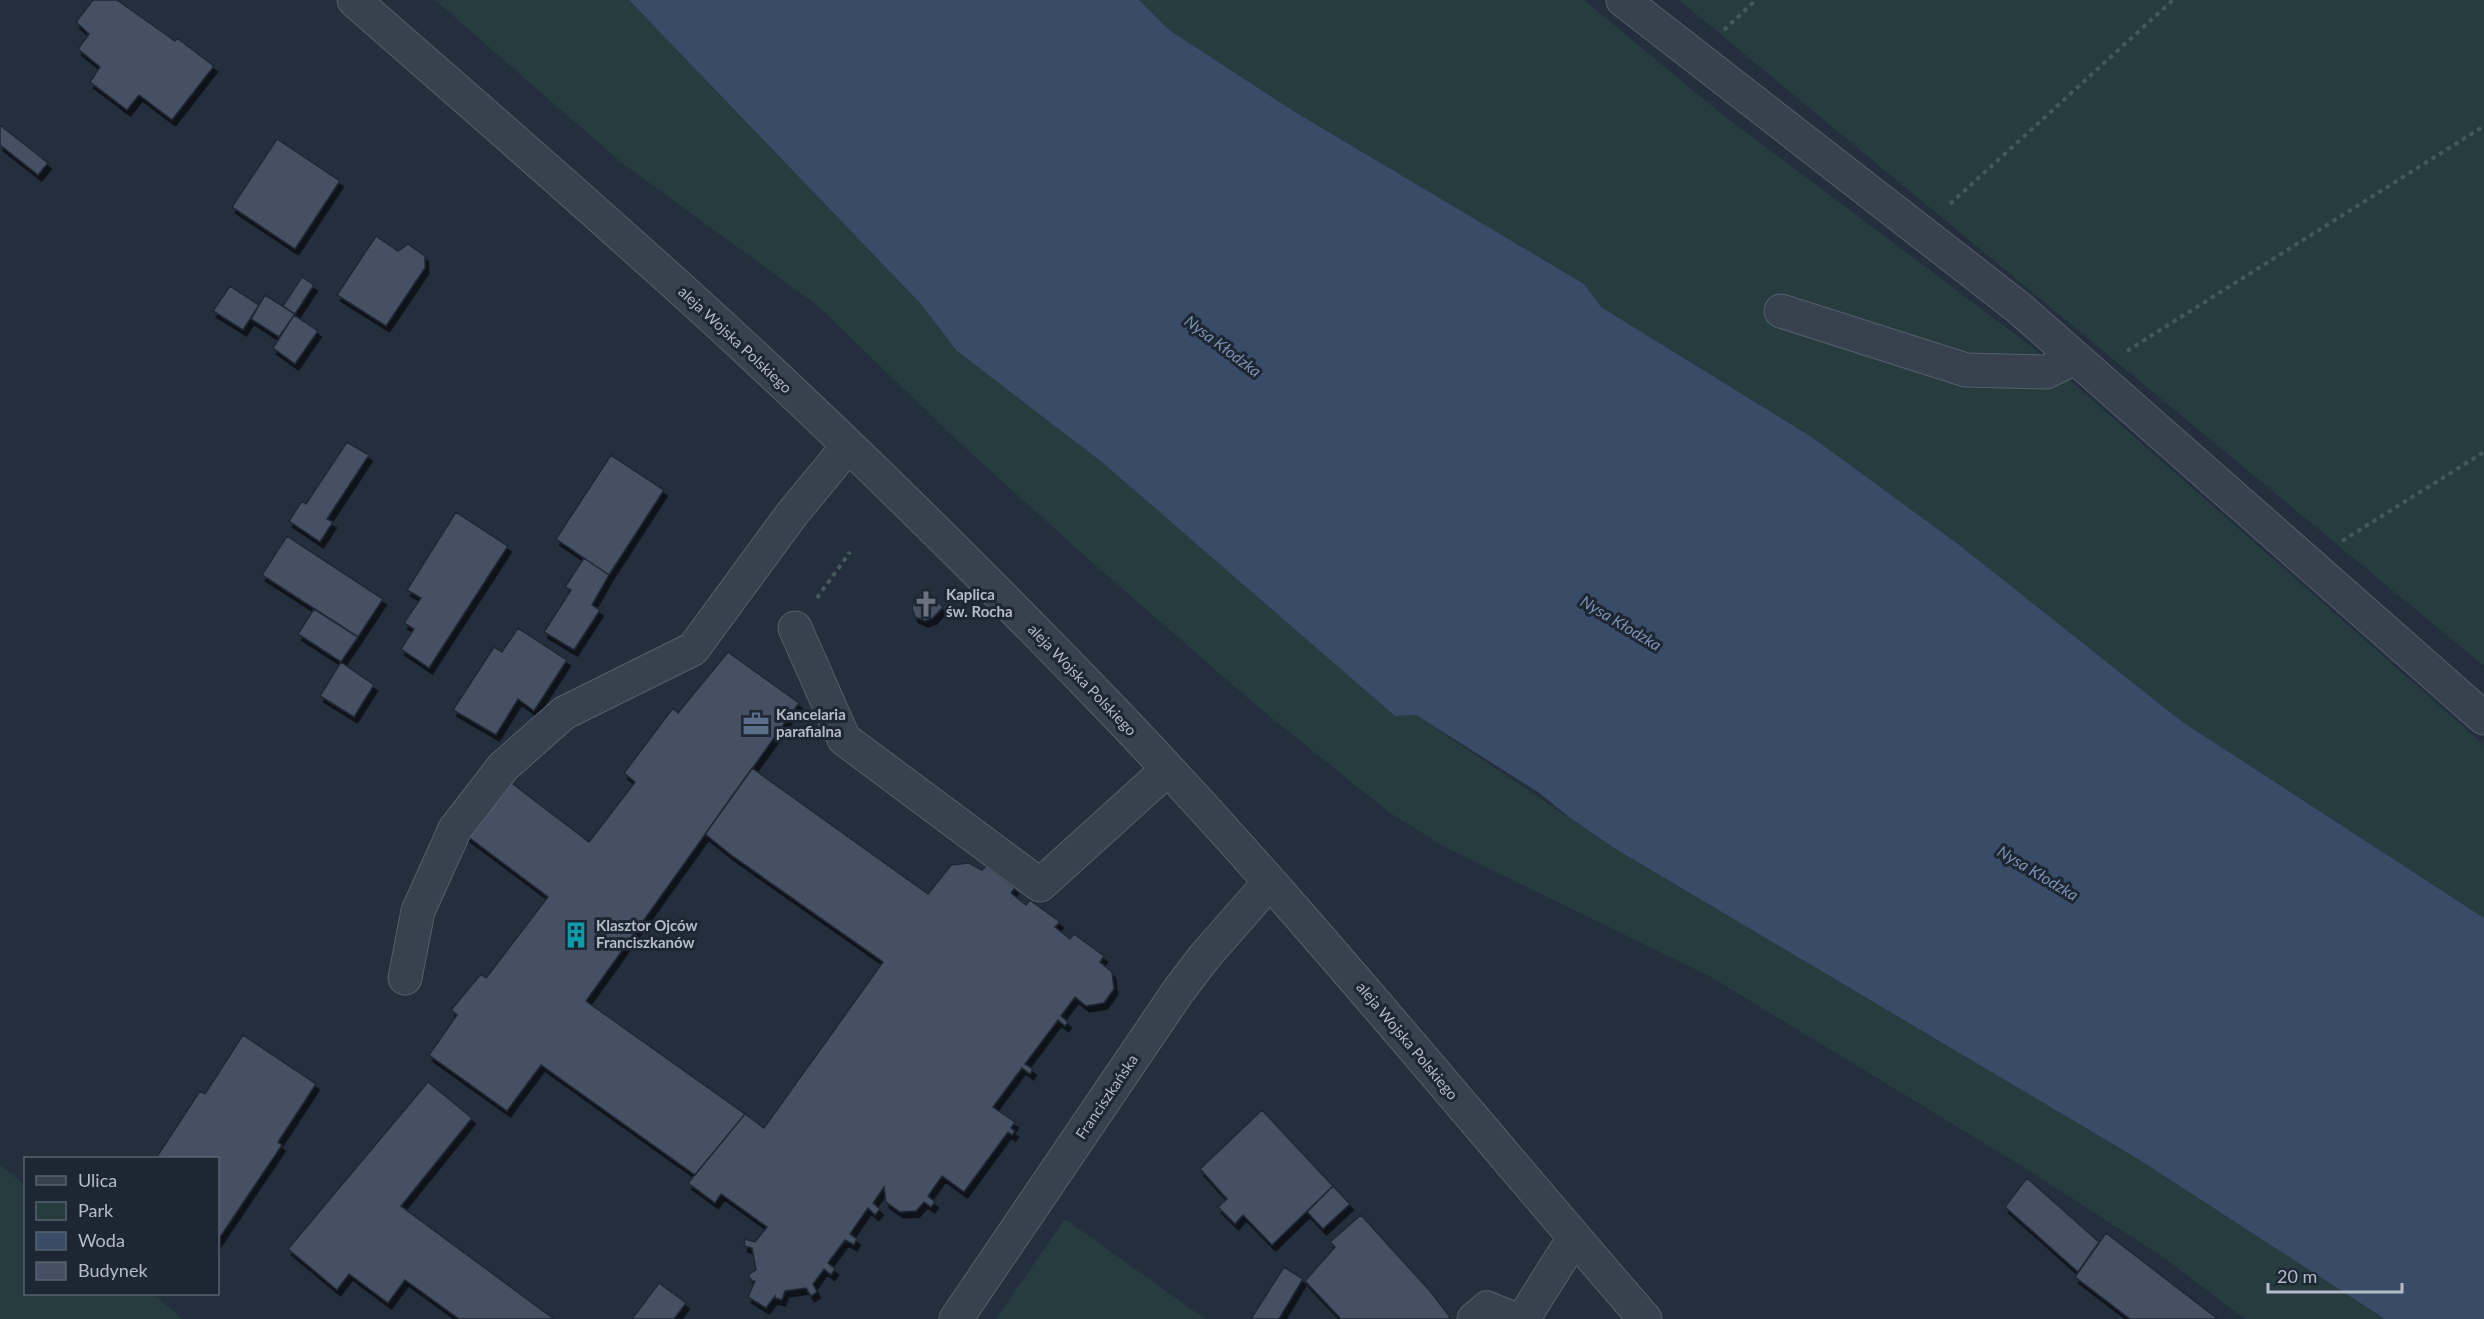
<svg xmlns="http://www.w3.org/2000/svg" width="2484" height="1319" font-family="Lato,sans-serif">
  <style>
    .green { fill: #263c3f }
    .water { fill: #394c67 }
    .building { fill: #455162; stroke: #1f2835; stroke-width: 1.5; filter: url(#shadow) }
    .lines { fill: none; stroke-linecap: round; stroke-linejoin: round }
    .minor-casing { stroke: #565f6c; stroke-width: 35 }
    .path { stroke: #44595c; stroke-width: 4; stroke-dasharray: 4.5 4.5; stroke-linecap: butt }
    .minor { stroke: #38414e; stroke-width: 33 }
    .labels { text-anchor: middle; stroke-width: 6; stroke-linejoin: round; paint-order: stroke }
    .street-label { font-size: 15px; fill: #b4bcc9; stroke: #1d2633 }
    .poi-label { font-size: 15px; font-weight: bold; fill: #b4bcc9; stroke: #1d2633; text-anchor: start }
    .water-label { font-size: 16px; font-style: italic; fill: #7c92b1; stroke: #1d2633 }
  </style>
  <defs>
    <filter id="shadow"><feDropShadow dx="3.5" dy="6" stdDeviation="0" flood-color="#0009"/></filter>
  </defs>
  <rect width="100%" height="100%" fill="#242f3e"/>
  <path class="green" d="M 435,0 L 629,0 L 920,303 L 957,351 L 1103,463 L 1395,716 L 1416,715 L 1614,848 L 2138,1159 L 2385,1319 L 2245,1319 L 2166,1259 L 2025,1168 L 1711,977 L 1445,847 L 1390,813 L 1257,706 L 1086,557 L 962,445 L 817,305 L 622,163 Z
    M 1139,0 L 1584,0 L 1724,116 L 2031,346 L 2484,745 L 2484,918 L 2181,721 L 1958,544 L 1813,438 L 1601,307 L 1584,284 L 1295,112 L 1169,30 Z
    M 1679,0 L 2484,0 L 2484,666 Z
    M 0,1165 L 25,1185 L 26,1294 L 153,1294 L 182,1319 L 0,1319 Z
    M 1065,1219 L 1205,1319 L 996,1319 Z"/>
  <path class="water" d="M 629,0 L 1139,0 L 1169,30 L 1295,112 L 1584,284 L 1601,307 L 1813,438 L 1958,544 L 2181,721 L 2484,918 L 2484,1319 L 2385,1319 L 2138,1159 L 1614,848 L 1569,817 L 1538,792 L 1416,715 L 1395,716 L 1103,463 L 957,351 L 920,303 Z"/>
  <path class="building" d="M 93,0 L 117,0 L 175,41 L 177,38 L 214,66 L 172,120 L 139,95 L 127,110 L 90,82 L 100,67 L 78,49 L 89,34 L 76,22 Z
    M 0,125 L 48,163 L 38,175 L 0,145 Z
    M 277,139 L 340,181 L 295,249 L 232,207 Z
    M 376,236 L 398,251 L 408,244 L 425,256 L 425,268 L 386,326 L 337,295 Z
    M 302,277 L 314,285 L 295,314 L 283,306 Z
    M 230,286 L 259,305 L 243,330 L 213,311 Z
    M 265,295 L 295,314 L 279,337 L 251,319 Z
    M 294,315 L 318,331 L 295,364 L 273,348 Z
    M 347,442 L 369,455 L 327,519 L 333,522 L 320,542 L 289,521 L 302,501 L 306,504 Z
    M 611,455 L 664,490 L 609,575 L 556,539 Z
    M 456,512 L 508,546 L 429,668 L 401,649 L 414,629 L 404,623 L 421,598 L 407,590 Z
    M 287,536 L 383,599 L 358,637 L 262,575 Z
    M 584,558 L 609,575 L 592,605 L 600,610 L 574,650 L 544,632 L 571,590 L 565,587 Z
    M 924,590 L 943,607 L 933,618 L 925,621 L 915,617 L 912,608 L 914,600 Z
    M 314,609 L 358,637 L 341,662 L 298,634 Z
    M 518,628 L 567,660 L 534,711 L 518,699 L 496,735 L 453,710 L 494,647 L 502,652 Z
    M 728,652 L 799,703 L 586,1001 L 745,1114 L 695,1175 L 541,1065 L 507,1111 L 429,1055 L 457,1015 L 451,1010 L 481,974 L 486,978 L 548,897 L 463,833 L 505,778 L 589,842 L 635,782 L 624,773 L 673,708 L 678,713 Z
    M 341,662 L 374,685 L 354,717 L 320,696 Z
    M 752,768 L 928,894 L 951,865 L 969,863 L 982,870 L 986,866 L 1015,888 L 1011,893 L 1026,905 L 1030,900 L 1060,922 L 1055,927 L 1070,939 L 1074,934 L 1104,956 L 1100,962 L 1112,972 L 1114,989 L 1104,1003 L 1086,1006 L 1075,997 L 1061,1016 L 1068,1022 L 1065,1026 L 1058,1020 L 1025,1064 L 1033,1069 L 1030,1074 L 1022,1068 L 993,1107 L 1015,1122 L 1011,1128 L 1015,1131 L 1012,1135 L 1008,1132 L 964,1192 L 942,1176 L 928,1196 L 935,1202 L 931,1207 L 924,1202 L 916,1211 L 900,1212 L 886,1202 L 884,1187 L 873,1203 L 880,1209 L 875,1215 L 868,1208 L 850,1234 L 857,1239 L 854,1245 L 845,1240 L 828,1263 L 835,1269 L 831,1275 L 824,1269 L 813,1284 L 817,1292 L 811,1296 L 806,1288 L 785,1291 L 782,1300 L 775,1298 L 775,1296 L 766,1308 L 748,1297 L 755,1281 L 752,1281 L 748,1275 L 756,1270 L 752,1248 L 744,1246 L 745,1239 L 755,1242 L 767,1227 L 721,1194 L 715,1203 L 688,1183 L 745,1114 L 764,1128 L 883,962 L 731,855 L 705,834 Z
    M 243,1035 L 316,1084 L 278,1142 L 282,1145 L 218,1240 L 218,1158 L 156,1158 L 200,1091 L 205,1094 Z
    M 428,1082 L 472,1118 L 401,1206 L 554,1319 L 459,1319 L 405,1280 L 388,1303 L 349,1274 L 337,1290 L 288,1249 Z
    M 1262,1110 L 1333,1186 L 1272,1245 L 1243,1215 L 1235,1224 L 1218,1207 L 1227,1199 L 1200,1169 Z
    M 2027,1178 L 2099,1242 L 2078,1272 L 2005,1207 Z
    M 1333,1186 L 1350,1204 L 1323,1229 L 1307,1212 Z
    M 1361,1215 L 1430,1291 L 1450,1317 L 1448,1319 L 1341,1319 L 1305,1281 L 1335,1247 L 1330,1242 Z
    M 2106,1233 L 2218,1319 L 2130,1319 L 2075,1277 Z
    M 1284,1267 L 1303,1279 L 1279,1319 L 1251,1319 Z
    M 659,1283 L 686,1303 L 674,1319 L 632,1319 Z"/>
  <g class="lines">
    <g class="minor-casing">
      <path id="minor" d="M 354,0 C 447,82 541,163 633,246 C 792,387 946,538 1094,691 C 1288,891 1462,1109 1645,1319
        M 1623,0 L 2019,308 L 2484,718
        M 1781,311 L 1966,370 L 2046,372 L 2075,358
        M 795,628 L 844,739 L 1040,885 L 1168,769
        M 405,978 L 418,911 L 455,829 L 503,767 L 564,713 L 693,649 L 792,514 L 848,446
        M 956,1319 L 1179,990 L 1205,956 L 1269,883
        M 1474,1319 L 1487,1308 L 1514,1319
        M 1523,1319 L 1574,1238"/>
    </g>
    <path class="path" d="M 1724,30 L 1756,0
      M 1950,204 L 2173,0
      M 2127,351 L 2484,126
      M 2342,541 L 2484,452
      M 817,598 L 850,552"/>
    <use href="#minor" class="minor"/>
  </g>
  <defs>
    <g id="church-bare" transform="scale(2.07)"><path d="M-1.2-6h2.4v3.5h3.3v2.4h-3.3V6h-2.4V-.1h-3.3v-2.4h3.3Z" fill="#6b7280" stroke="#1d2633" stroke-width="2.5" paint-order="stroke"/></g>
    <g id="office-bare" transform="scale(2.07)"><path d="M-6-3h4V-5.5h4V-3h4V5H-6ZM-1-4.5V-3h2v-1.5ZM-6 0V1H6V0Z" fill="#5c6f8a" stroke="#1d2633" stroke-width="2.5" paint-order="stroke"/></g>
    <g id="building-bare" transform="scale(2.07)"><path d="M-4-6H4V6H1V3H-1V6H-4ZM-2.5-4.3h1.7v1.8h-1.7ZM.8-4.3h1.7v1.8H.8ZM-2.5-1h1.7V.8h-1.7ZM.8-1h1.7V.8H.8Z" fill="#0f9aa8" stroke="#1d2633" stroke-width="2.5" paint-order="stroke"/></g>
  </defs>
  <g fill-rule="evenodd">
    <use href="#church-bare" x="926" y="604"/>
    <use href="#office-bare" x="756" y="724"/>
    <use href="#building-bare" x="576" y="935"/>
  </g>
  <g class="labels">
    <g class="street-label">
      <text transform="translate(735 340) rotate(43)" y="5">aleja Wojska Polskiego</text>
      <text transform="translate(1082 680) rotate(46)" y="5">aleja Wojska Polskiego</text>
      <text transform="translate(1407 1041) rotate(50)" y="5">aleja Wojska Polskiego</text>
      <text transform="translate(1107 1097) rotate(-56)" y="5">Franciszkańska</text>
    </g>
    <g class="poi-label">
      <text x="946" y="600">Kaplica<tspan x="946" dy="17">św. Rocha</tspan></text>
      <text x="776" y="720">Kancelaria<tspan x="776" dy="17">parafialna</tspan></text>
      <text x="596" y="931">Klasztor Ojców<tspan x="596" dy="17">Franciszkanów</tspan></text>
    </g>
    <g class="water-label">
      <text transform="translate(1223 346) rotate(37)" y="6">Nysa Kłodzka</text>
      <text transform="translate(1621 623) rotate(31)" y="6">Nysa Kłodzka</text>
      <text transform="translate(2038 873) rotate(31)" y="6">Nysa Kłodzka</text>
    </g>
  </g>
  <rect x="24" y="1157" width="195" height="138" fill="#1d2633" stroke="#59626f" stroke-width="1.5"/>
  <rect x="36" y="1176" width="30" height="9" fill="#38414e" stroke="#59626f" stroke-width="1.5"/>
  <text x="78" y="1187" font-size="18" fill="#b4bcc9">Ulica</text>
  <rect x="36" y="1202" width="30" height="18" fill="#263c3f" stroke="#59626f" stroke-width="1.5"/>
  <text x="78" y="1217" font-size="18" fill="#b4bcc9">Park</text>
  <rect x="36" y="1232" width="30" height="18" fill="#394c67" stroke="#59626f" stroke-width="1.5"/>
  <text x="78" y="1247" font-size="18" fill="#b4bcc9">Woda</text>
  <rect x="36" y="1262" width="30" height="18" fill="#455162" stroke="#59626f" stroke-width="1.5"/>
  <text x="78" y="1277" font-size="18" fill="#b4bcc9">Budynek</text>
  <path d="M2268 1283v9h134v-9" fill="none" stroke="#b4bcc9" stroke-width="3"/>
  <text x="2277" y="1283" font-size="18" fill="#b4bcc9" stroke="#1d2633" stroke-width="4.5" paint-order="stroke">20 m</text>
</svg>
